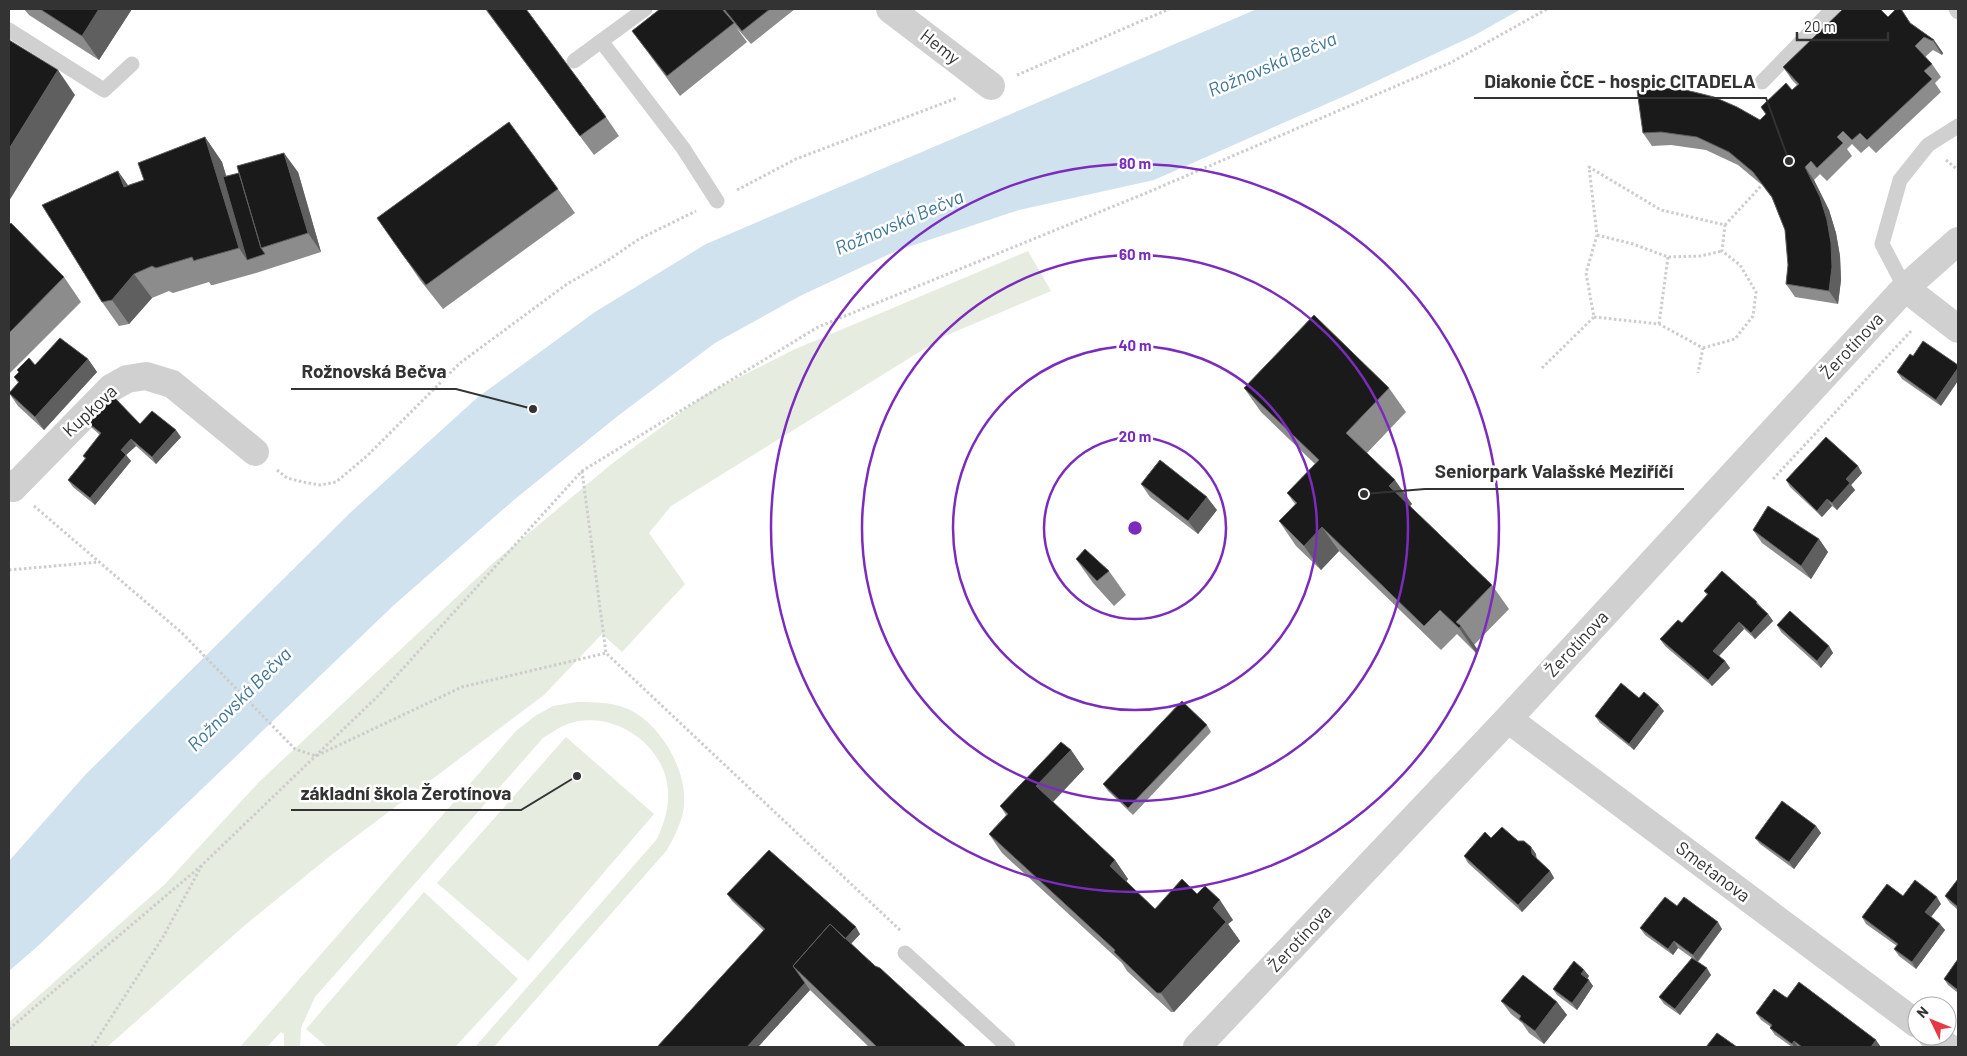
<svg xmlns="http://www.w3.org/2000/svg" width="1967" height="1056" font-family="Barlow,sans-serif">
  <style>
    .green { fill: #e6ecdf }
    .water { fill: #cfe2ee }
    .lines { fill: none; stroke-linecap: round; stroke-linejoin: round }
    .path { stroke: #cdcdcd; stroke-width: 3; stroke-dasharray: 2.5 2.5; stroke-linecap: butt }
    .lane { stroke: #d0d0d0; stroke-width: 15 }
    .street { stroke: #d0d0d0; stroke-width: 28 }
    .wall { fill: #8c8c8c }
    .shaded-wall { fill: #5f5f5f }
    .building { fill: #1a1a1a; stroke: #5f5f5f }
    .ring { fill: none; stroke: #7b2cbf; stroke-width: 2.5 }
    .labels { text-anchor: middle; stroke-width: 5; stroke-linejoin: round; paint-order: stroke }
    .street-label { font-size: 18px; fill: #333; stroke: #fff }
    .water-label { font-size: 19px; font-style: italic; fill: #3f7597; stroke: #fff }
    .centre { fill: #7b2cbf; stroke: #fff; stroke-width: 2.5 }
    .ring-label { font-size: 15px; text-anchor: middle; font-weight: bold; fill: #7b2cbf; stroke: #fff; stroke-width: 5; stroke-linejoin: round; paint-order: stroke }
    .leader { fill: none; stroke: #333; stroke-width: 2 }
    .callout-dot { fill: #333; stroke: #fff; stroke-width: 2 }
    .callout-label { font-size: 19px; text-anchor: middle; font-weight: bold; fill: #333; stroke: #fff; stroke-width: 5; stroke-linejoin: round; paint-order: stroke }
  </style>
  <rect width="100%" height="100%" fill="#fff"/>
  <path class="green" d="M 1028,251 L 1051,291 L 945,336 L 671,506 L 649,533 L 685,584 L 622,652 L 602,634 L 544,695 L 330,856 L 244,926 L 107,1047 L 9,1047 L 9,1022 L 165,884 L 259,782 L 493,563 L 614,462 L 706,394 L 793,350 Z
    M 577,702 C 596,702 617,702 634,712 C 663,729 686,770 684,803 C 684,818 674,838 667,850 L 494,1047 L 475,1047 L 657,839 C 664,824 669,808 668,791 C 665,742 608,706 563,726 C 556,729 550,734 543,738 L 315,997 L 301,1028 L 300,1047 L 284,1047 L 284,1034 L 281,1032 L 267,1047 L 240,1047 L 516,731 L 535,716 L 553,706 Z
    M 566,737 L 654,814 L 528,961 L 437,883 Z
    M 424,892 L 518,979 L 455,1047 L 327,1047 L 306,1029 Z"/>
  <path class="water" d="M 1257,9 L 1521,9 L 1475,35 L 1349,94 L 1154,180 L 1019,210 L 896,251 L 800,296 L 715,343 L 619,415 L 515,499 L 394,605 L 39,945 L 9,971 L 9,861 L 86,774 L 351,512 L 478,397 L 595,312 L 706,244 Z"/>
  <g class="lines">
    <path class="path" d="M 1017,75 L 1169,9
      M 1946,160 L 1958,170
      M 737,190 L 796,159 L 957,98
      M 1597,235 L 1633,244 L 1668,257 L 1701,256 L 1722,251
      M 1594,317 L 1659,324 L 1703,348 L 1698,373
      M 1659,324 L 1668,257
      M 1703,348 L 1735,339 L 1753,316 L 1756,292 L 1740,265 L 1722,251 L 1725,225
      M 1542,368 L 1594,317 L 1586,273 L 1597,235 L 1589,167 L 1661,210 L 1725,225 L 1762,185
      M 277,470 L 287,478 L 303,482 L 320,485 L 336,482 L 367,456 L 460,363 L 567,284 L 607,261 L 639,239 L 696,211
      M 582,471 L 606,653
      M 1773,479 L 1912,330
      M 34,506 L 182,633 L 295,749 L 316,756 L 462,687 L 606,653 L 901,931
      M 9,570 L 99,562
      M 9,1029 L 201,866
      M 92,1047 L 163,937 L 202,865 L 378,696 L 582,471 L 818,327 L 1146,193 L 1450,63 L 1547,9"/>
    <path class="lane" d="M 1956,9 L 1958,12
      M 9,30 L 104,90 L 132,64
      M 601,41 L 683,148 L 717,201
      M 574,61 L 645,9
      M 1762,82 L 1833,9
      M 1905,288 L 1882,244 L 1900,180 L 1928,145 L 1958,126
      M 905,953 L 1008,1047"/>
    <path class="street" d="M 890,9 L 991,86
      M 1905,288 L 1958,329
      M 9,484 L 13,488 L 111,388 L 127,379 L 146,376 L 172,384 L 255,452
      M 1508,719 L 1917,1024
      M 1932,1036 L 1948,1047
      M 1197,1047 L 1508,719 L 1905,288 L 1958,241"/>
  </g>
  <path class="wall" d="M 24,9 L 132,9 L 99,60 L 29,15 Z
    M 485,9 L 606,117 L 619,136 L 594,155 Z
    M 660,9 L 795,9 L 751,44 L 736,27 L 747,42 L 680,96 L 632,31 Z
    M 1896,9 L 1901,9 L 1911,24 L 1934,40 L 1943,53 L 1942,55 L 1933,50 L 1925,57 L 1932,64 L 1941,77 L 1935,83 L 1941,92 L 1876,153 L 1869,146 L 1861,153 L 1852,144 L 1847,149 L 1852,156 L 1827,181 L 1820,174 L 1814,180 L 1829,210 L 1836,233 L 1840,256 L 1841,280 L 1838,304 L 1795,297 L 1786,284 L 1788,265 L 1785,230 L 1772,198 L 1762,185 L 1738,165 L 1706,150 L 1671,145 L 1652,146 L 1643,133 L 1760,120 L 1766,114 L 1761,107 L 1792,90 L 1797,85 L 1792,80 L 1783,67 L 1888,17 Z
    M 205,137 L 222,162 L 226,176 L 298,172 L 321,252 L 256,273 L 213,285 L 211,285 L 209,282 L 173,293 L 169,291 L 152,298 L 129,324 L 119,326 L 102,302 L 128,185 L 144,180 Z
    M 558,189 L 575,213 L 443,309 L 420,280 L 403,255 Z
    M 9,225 L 64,277 L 81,302 L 9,374 Z
    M 1910,354 L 1941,406 L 1902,379 L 1897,372 Z
    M 88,359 L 97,372 L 44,430 L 18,406 L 9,393 L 18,383 L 14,377 L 35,365 Z
    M 1244,388 L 1389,388 L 1406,412 L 1367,453 L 1412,504 L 1410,506 L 1492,585 L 1509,609 L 1474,645 L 1478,650 L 1476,653 L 1457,634 L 1441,650 L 1339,551 L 1321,570 L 1296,546 L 1279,521 L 1295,504 L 1287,493 L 1315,464 L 1261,412 Z
    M 86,421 L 140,424 L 181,437 L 156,464 L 136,446 L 126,455 L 131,461 L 95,505 L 73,487 L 68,480 L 85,459 L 83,456 L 100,435 L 91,427 Z
    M 1858,466 L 1862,473 L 1851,485 L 1855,490 L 1837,510 L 1832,506 L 1822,517 L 1790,487 L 1786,480 Z
    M 1141,484 L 1217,510 L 1198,534 L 1150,497 Z
    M 1753,530 L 1819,539 L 1828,552 L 1811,579 L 1762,543 Z
    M 1076,559 L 1109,571 L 1126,595 L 1114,606 L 1093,583 Z
    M 1704,591 L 1757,602 L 1762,608 L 1768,614 L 1773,621 L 1755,639 L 1744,629 L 1719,656 L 1725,661 L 1730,668 L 1712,686 L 1665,646 L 1660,639 L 1682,623 L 1707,595 Z
    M 1777,625 L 1829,646 L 1833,653 L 1821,668 L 1781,632 Z
    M 1664,711 L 1634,750 L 1600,723 L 1595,716 Z
    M 1207,725 L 1211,732 L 1133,815 L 1108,791 L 1103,784 Z
    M 1071,750 L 1084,769 L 1053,802 L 1115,860 L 1128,879 L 1126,881 L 1155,909 L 1197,894 L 1233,920 L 1228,924 L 1240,941 L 1174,1012 L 1171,1012 L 1127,971 L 1122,963 L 1002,853 L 989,834 L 1006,815 L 1000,806 Z
    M 1816,826 L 1821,833 L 1794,869 L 1760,844 L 1755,838 Z
    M 1491,838 L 1518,841 L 1531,847 L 1536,854 L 1536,858 L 1550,871 L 1554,878 L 1522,912 L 1468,863 L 1464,856 Z
    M 1958,879 L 1958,910 L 1950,903 L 1945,896 Z
    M 727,894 L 860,934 L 851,944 L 966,1047 L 869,1047 L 810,990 L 758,1047 L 657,1047 L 764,931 L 732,901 Z
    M 1903,896 L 1941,904 L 1931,917 L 1945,930 L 1916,969 L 1899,956 L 1894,949 L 1897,946 L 1866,924 L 1862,917 Z
    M 1677,906 L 1722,929 L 1698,962 L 1711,975 L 1680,1015 L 1664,1004 L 1659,997 L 1692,958 L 1678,948 L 1673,955 L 1645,935 L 1640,928 Z
    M 1958,959 L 1958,993 L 1948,985 L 1944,979 Z
    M 1584,970 L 1589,976 L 1587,979 L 1593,986 L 1577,1010 L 1557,995 L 1553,989 Z
    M 1787,998 L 1881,1047 L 1792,1047 L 1775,1035 L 1770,1028 L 1771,1027 L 1761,1020 L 1756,1013 Z
    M 1501,1001 L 1557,1002 L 1567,1015 L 1544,1044 L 1529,1033 L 1522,1023 L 1511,1014 Z"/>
  <path class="shaded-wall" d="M 99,9 L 132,9 L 99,60 L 82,36 Z
    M 1934,40 L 1943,53 L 1942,55 L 1933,41 Z
    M 58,70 L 75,95 L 9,201 L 9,149 Z
    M 205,137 L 222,162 L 251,258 L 247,260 L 239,248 Z
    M 284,153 L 298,172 L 321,252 L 308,233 Z
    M 1805,167 L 1814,180 L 1829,210 L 1836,233 L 1840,256 L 1841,280 L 1838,304 L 1829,291 Z
    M 118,171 L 135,195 L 124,187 Z
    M 134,274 L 152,298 L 129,324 L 112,300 Z
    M 88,359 L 97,372 L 44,430 L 35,417 Z
    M 1958,368 L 1958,381 L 1941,406 L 1936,400 Z
    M 176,430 L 181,437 L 156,464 L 152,457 Z
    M 131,439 L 136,446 L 126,455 L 131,461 L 95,505 L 90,498 L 121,450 Z
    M 1858,466 L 1862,473 L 1851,485 L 1855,490 L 1837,510 L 1832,503 L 1846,479 Z
    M 1395,480 L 1412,504 L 1406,510 L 1389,486 Z
    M 1207,497 L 1217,510 L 1198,534 L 1188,521 Z
    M 1827,499 L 1832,506 L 1822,517 L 1817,511 Z
    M 1322,527 L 1339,551 L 1321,570 L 1304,546 Z
    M 1819,539 L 1828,552 L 1811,579 L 1801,566 Z
    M 1768,614 L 1773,621 L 1755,639 L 1751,633 Z
    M 1739,622 L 1744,629 L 1718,657 L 1713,651 Z
    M 1461,626 L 1478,650 L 1476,653 L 1459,628 Z
    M 1829,646 L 1833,653 L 1821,668 L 1817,661 Z
    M 1725,661 L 1730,668 L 1712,686 L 1708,680 Z
    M 1659,705 L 1664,711 L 1634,750 L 1629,744 Z
    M 1071,750 L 1084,769 L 1050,805 L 1036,786 Z
    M 1816,826 L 1821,833 L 1794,869 L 1789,862 Z
    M 1531,847 L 1536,854 L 1537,861 L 1532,854 Z
    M 1115,860 L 1128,879 L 1124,885 L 1110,866 Z
    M 1550,871 L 1554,878 L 1522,912 L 1518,905 Z
    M 1937,897 L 1941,904 L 1930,918 L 1925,912 Z
    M 1220,900 L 1233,920 L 1228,924 L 1240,941 L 1174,1012 L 1161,993 L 1213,908 Z
    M 1718,922 L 1722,929 L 1697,962 L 1693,955 Z
    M 1940,924 L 1945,930 L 1916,969 L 1912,962 Z
    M 856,927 L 860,934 L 813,985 L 808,980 Z
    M 1674,941 L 1678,948 L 1673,955 L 1668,949 Z
    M 1707,968 L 1711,975 L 1680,1015 L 1675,1009 Z
    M 1584,970 L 1589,976 L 1586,981 L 1581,974 Z
    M 1589,980 L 1593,986 L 1577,1010 L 1572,1003 Z
    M 805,983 L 810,990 L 758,1047 L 747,1047 Z
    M 1557,1002 L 1567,1015 L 1544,1044 L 1535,1031 Z
    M 1876,1040 L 1881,1047 L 1871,1047 Z
    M 1794,1041 L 1798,1047 L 1794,1047 L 1792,1044 Z"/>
  <path class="building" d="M 40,9 L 99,9 L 82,36 Z
    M 486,9 L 526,9 L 606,117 L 580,136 Z
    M 660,9 L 722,9 L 734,23 L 667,76 L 632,31 Z
    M 724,9 L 770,9 L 742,31 Z
    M 1843,9 L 1880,9 L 1888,17 L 1896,9 L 1901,9 L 1910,23 L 1934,40 L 1933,41 L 1924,37 L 1915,46 L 1932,64 L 1924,71 L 1932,79 L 1867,140 L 1860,133 L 1852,140 L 1843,131 L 1837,137 L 1843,143 L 1817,168 L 1811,161 L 1805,167 L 1820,197 L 1827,220 L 1831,243 L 1832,267 L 1829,291 L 1786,284 L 1788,265 L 1785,230 L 1772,197 L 1753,172 L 1729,152 L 1697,137 L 1661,132 L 1643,133 L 1637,90 L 1662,88 L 1686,90 L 1714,97 L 1737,107 L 1760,120 L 1766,114 L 1761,107 L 1786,83 L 1792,90 L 1799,84 L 1783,67 Z
    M 9,40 L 58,70 L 9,149 Z
    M 509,122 L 558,189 L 426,285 L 403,255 L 377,218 Z
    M 205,137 L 239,248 L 196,260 L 194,261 L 192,257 L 156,268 L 152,266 L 134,274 L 112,300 L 102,302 L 42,205 L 118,171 L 124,187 L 144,180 L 138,163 Z
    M 284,153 L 308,233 L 261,248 L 237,166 Z
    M 239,173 L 261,248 L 265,254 L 247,260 L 223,177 Z
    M 11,223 L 64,277 L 9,333 L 9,225 Z
    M 1314,315 L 1389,388 L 1346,433 L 1395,480 L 1389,486 L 1492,585 L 1456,622 L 1461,626 L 1459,628 L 1440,610 L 1424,626 L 1322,527 L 1304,546 L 1279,521 L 1297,503 L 1287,493 L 1319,460 L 1244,388 Z
    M 60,338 L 88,359 L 35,417 L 9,393 L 19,382 L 14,377 L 19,372 L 17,370 L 29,358 L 35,365 Z
    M 1923,341 L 1958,365 L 1958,368 L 1936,400 L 1897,372 L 1910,354 L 1913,356 Z
    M 112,395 L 140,424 L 152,411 L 176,430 L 152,457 L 131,439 L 121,450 L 126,455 L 90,498 L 68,480 L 86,458 L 83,456 L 101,433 L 86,421 Z
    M 1826,437 L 1858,466 L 1846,479 L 1850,483 L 1832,503 L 1827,499 L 1817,511 L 1786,480 Z
    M 1160,460 L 1207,497 L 1188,521 L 1141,484 Z
    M 1768,506 L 1819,539 L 1801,566 L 1753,530 Z
    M 1085,549 L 1109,571 L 1097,581 L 1076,559 Z
    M 1722,571 L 1757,602 L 1756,603 L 1768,614 L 1751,633 L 1739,622 L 1713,651 L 1725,661 L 1708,680 L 1660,639 L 1678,620 L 1682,623 L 1708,594 L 1704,591 Z
    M 1790,611 L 1829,646 L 1817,661 L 1777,625 Z
    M 1621,683 L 1639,698 L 1644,692 L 1659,705 L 1629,744 L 1595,716 Z
    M 1182,701 L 1207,725 L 1128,808 L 1103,784 Z
    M 1061,742 L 1071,750 L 1036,786 L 1115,860 L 1110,866 L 1155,909 L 1182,879 L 1197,894 L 1205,886 L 1220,900 L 1213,908 L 1226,922 L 1161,993 L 1157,993 L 1114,952 L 1115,950 L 989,834 L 1008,814 L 1000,806 Z
    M 1782,801 L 1816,826 L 1789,862 L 1755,838 Z
    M 1502,827 L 1518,841 L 1524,841 L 1531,847 L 1532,854 L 1550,871 L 1518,905 L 1464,856 L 1485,832 L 1491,838 Z
    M 769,850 L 856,927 L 845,939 L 830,924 L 793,966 L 805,983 L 747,1047 L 657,1047 L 765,929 L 727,894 Z
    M 1958,879 L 1958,907 L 1945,896 Z
    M 1915,880 L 1937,897 L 1925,912 L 1940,924 L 1912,962 L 1894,949 L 1898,944 L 1862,917 L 1887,884 L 1903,896 Z
    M 1665,897 L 1677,906 L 1684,897 L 1718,922 L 1693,955 L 1674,941 L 1668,949 L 1640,928 Z
    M 830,924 L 875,966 L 880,968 L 966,1047 L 877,1047 L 793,966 Z
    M 1692,958 L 1707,968 L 1675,1009 L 1659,997 Z
    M 1958,959 L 1958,990 L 1944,979 Z
    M 1574,961 L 1584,970 L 1581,974 L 1589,980 L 1572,1003 L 1553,989 Z
    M 1523,975 L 1557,1002 L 1535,1031 L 1519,1019 L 1521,1016 L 1501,1001 Z
    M 1799,982 L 1876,1040 L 1871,1047 L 1802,1047 L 1794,1041 L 1792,1044 L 1770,1028 L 1772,1025 L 1756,1013 L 1774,989 L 1787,998 Z
    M 1717,1033 L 1737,1047 L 1706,1047 Z"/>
  <g class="ring">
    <circle cx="1135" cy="528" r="91"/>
    <circle cx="1135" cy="528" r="182"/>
    <circle cx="1135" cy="528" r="273"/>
    <circle cx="1135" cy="528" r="364"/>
  </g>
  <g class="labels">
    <g class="street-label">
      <text transform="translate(940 47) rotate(38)" y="6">Hemy</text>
      <text transform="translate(1852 346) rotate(-47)" y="6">Žerotínova</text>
      <text transform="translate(90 411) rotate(-43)" y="6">Kupkova</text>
      <text transform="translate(1577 644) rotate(-47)" y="6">Žerotínova</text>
      <text transform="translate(1713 872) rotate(37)" y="6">Smetanova</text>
      <text transform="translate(1300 939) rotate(-47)" y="6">Žerotínova</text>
    </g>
    <g class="water-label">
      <text transform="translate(1272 64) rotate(-23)" y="7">Rožnovská Bečva</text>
      <text transform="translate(899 222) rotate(-23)" y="7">Rožnovská Bečva</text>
      <text transform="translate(239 699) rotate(-45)" y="7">Rožnovská Bečva</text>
    </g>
  </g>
  <circle cx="1135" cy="528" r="8" class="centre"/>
  <g class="ring-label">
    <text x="1135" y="169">80 m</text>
    <text x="1135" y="260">60 m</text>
    <text x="1135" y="351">40 m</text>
    <text x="1135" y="442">20 m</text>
  </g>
  <path class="leader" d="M1789 161L1766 98H1474M533 409L456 389H291M1364 494L1425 489H1684M577 776L521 810H291"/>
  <g class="callout-dot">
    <circle cx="1789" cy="161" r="5"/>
    <circle cx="533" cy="409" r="5"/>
    <circle cx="1364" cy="494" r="5"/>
    <circle cx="577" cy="776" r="5"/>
  </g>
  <g class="callout-label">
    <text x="1620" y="88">Diakonie ČCE - hospic CITADELA</text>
    <text x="374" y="378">Rožnovská Bečva</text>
    <text x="1554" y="478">Seniorpark Valašské Meziříčí</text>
    <text x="406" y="800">základní škola Žerotínova</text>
  </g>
  <rect width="1967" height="1056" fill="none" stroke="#333333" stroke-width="20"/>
  <g transform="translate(1932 1021) rotate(313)"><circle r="24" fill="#ffffff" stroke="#adadad"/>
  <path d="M0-4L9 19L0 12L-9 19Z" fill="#e63946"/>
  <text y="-8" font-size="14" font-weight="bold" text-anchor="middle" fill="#333333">N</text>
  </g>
  <path d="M1797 32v8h91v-8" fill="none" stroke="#333333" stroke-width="2.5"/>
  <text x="1804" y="32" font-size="15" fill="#333333" stroke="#ffffff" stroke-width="4" paint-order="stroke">20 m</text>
</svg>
